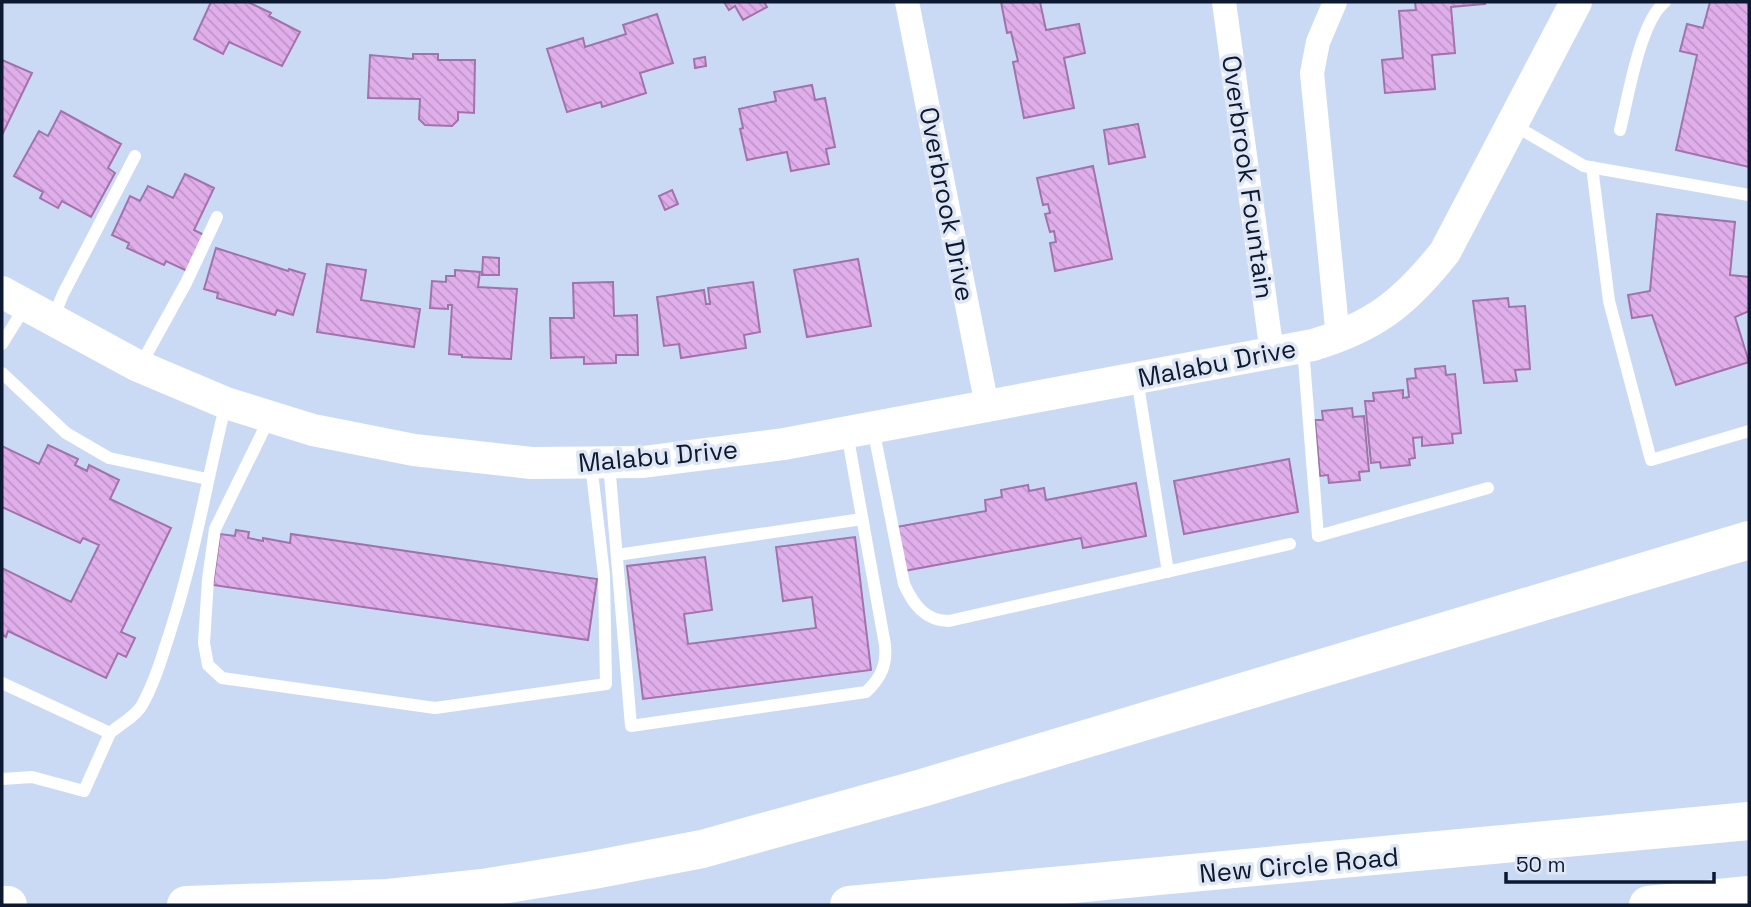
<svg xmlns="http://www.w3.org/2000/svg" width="1751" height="907" font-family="'Space Grotesk',sans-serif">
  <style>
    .building { fill: url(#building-back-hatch); stroke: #a273ab; stroke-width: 2 }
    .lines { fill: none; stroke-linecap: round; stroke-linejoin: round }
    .service { stroke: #fff; stroke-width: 12 }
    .minor { stroke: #fff; stroke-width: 24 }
    .tertiary { stroke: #fff; stroke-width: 32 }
    .motorway { stroke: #fff; stroke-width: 38 }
    .labels { text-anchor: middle; stroke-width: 7; stroke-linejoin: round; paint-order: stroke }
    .street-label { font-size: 26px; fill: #0c1930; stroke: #dfe7f4 }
  </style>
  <defs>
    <pattern id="building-back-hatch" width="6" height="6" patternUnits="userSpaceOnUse" patternTransform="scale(1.75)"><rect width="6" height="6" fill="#e0aeea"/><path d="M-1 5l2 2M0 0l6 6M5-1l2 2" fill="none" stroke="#bf95c9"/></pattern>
  </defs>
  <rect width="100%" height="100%" fill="#cbdaf4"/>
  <path class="building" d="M 211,2 L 248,2 L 271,13 L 269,16 L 300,32 L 282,66 L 229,42 L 223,54 L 194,39 Z
    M 724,2 L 764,2 L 767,7 L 743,20 L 735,6 L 729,10 Z
    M 1001,2 L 1040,2 L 1046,30 L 1079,24 L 1085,53 L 1064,58 L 1074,108 L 1024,118 L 1013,62 L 1018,61 L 1011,32 L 1007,33 Z
    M 1415,2 L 1484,2 L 1485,4 L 1451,7 L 1455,53 L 1432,55 L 1435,89 L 1385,93 L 1382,60 L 1403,58 L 1399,11 L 1416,10 Z
    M 1710,2 L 1749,2 L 1749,167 L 1676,150 L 1697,55 L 1680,51 L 1687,24 L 1703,28 Z
    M 657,14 L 673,63 L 640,73 L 646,93 L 602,107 L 601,102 L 567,112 L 547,49 L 583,38 L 585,47 L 626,34 L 623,25 Z
    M 413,54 L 438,54 L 438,60 L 475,60 L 474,113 L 458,112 L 458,120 L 452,126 L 425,125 L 419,119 L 420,99 L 368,98 L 370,55 L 413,59 Z
    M 705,57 L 706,66 L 695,68 L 694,59 Z
    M 2,60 L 32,73 L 2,135 Z
    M 812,85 L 815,100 L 825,98 L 835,147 L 826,149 L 829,164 L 791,171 L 787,152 L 747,160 L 740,129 L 743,128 L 739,109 L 776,101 L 774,92 Z
    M 61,111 L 121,144 L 108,168 L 115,173 L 91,217 L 62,201 L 58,208 L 40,198 L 43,192 L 14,176 L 39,131 L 48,136 Z
    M 1138,124 L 1145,157 L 1109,164 L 1104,130 Z
    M 1093,166 L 1112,259 L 1055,271 L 1050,243 L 1056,242 L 1054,231 L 1050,232 L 1045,214 L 1050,213 L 1048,204 L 1043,205 L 1037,178 Z
    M 185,174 L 214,188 L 194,230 L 204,235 L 187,271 L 166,261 L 164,265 L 127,248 L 129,243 L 112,235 L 130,196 L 140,201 L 148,186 L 173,198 Z
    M 672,190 L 678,204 L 665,210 L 659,196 Z
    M 1657,214 L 1735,222 L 1730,275 L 1749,277 L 1749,311 L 1735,317 L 1749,362 L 1676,385 L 1652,315 L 1632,318 L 1628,295 L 1650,291 Z
    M 216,248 L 288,271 L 289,269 L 305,274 L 293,315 L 277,310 L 275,315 L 217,298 L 218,293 L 204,289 Z
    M 483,257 L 499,258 L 499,275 L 482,275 Z
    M 858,259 L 871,326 L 807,337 L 794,270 Z
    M 327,264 L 366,270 L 361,300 L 420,309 L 414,347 L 317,332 Z
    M 455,270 L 480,272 L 478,287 L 517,289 L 511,359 L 462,357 L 462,355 L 449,354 L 452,305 L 448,305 L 448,309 L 430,308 L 432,281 L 446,282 L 446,276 L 455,276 Z
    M 613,282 L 614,316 L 637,315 L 638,355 L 616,355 L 616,363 L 584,364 L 584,357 L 551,358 L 550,318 L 574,318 L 573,283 Z
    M 753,282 L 760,332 L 744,335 L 746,348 L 681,358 L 679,344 L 664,346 L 657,297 L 704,290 L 706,304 L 710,304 L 708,288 Z
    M 1508,298 L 1509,307 L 1525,306 L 1530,369 L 1515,370 L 1517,381 L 1484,383 L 1473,301 Z
    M 1445,366 L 1446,375 L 1455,374 L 1461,433 L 1452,434 L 1453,443 L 1422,446 L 1422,437 L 1413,438 L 1415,458 L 1409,459 L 1410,465 L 1381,468 L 1380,462 L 1371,463 L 1365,401 L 1374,401 L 1373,393 L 1403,390 L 1403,398 L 1409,397 L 1407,379 L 1416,378 L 1415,369 Z
    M 1352,408 L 1353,417 L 1364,416 L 1369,471 L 1359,472 L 1360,480 L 1329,483 L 1328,475 L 1320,476 L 1315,420 L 1323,420 L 1322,411 Z
    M 48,445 L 78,459 L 75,465 L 87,471 L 89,465 L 119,480 L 110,499 L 171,528 L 121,632 L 135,638 L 126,657 L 118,653 L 106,678 L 8,631 L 6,637 L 2,635 L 2,568 L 71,602 L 99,545 L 83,538 L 80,543 L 2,507 L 2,446 L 39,464 Z
    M 1289,459 L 1298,512 L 1184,534 L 1174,481 Z
    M 1136,483 L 1146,536 L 1083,548 L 1081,538 L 904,571 L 896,527 L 986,511 L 985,500 L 1002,497 L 1001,490 L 1028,485 L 1029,491 L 1044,488 L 1046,500 Z
    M 236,530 L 249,532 L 248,538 L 263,541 L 263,538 L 290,543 L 291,534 L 597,579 L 588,640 L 213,585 L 220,534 L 235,536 Z
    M 855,537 L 871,670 L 643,699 L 627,566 L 705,557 L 712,610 L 684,614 L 688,644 L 816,628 L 812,597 L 783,601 L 776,547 Z"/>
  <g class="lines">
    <path class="service" d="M 1512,124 L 1584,166 L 1749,195
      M 1620,130 C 1628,98 1640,21 1665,2
      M 1592,167 L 1609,301 L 1651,460 L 1749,431
      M 53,318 L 63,294 L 135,156
      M 2,344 L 26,305
      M 1303,348 L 1318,536 L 1488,488
      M 140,366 L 186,283 L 217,217
      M 2,373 L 66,433 L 109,458 L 207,479
      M 1137,379 L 1168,572
      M 270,417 L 215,529 L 208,579 L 204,643 L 208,665 L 222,678 L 435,708 L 606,684 L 604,575 L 591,464
      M 873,428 L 904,584 C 913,604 925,621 949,621 L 1290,544
      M 609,463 L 631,726 L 866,692 C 881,678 887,665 885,645 L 847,433
      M 617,555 L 862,519
      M 2,683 L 110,733 L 84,791 L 32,777 L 2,779
      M 110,733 C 119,725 136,716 142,705 C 155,682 163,654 171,629 C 195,555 207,479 226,403"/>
    <path class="minor" d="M 907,2 L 987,406
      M 1224,2 L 1272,353
      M 1335,2 L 1318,42 L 1312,73 L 1338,338"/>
    <path class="tertiary" d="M 2,292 L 136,365 L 226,403 L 313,430 L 414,450 L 531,463 L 643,462 L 784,444 L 1313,345 C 1376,326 1405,302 1445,252 L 1576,2"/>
    <path class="motorway" d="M 2,905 L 8,905
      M 186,905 L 388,898 L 483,888 L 593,870 L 702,849 L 922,788 L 1749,540
      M 849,905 L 1749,821
      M 1648,905 L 1749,895"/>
  </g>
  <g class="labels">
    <g class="street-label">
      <text transform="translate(1248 177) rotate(82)" y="9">Overbrook Fountain</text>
      <text transform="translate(947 204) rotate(79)" y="9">Overbrook Drive</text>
      <text transform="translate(1217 363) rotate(-11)" y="9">Malabu Drive</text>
      <text transform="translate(658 456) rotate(-5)" y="9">Malabu Drive</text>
      <text transform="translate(1299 865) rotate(-5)" y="9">New Circle Road</text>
    </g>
  </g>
  <rect width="1751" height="907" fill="none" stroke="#0c1930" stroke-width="7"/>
  <path d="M1506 872v10h208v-10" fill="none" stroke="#0c1930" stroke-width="3.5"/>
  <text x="1516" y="872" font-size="21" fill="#0c1930" stroke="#dfe7f4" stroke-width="5" paint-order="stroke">50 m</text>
</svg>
